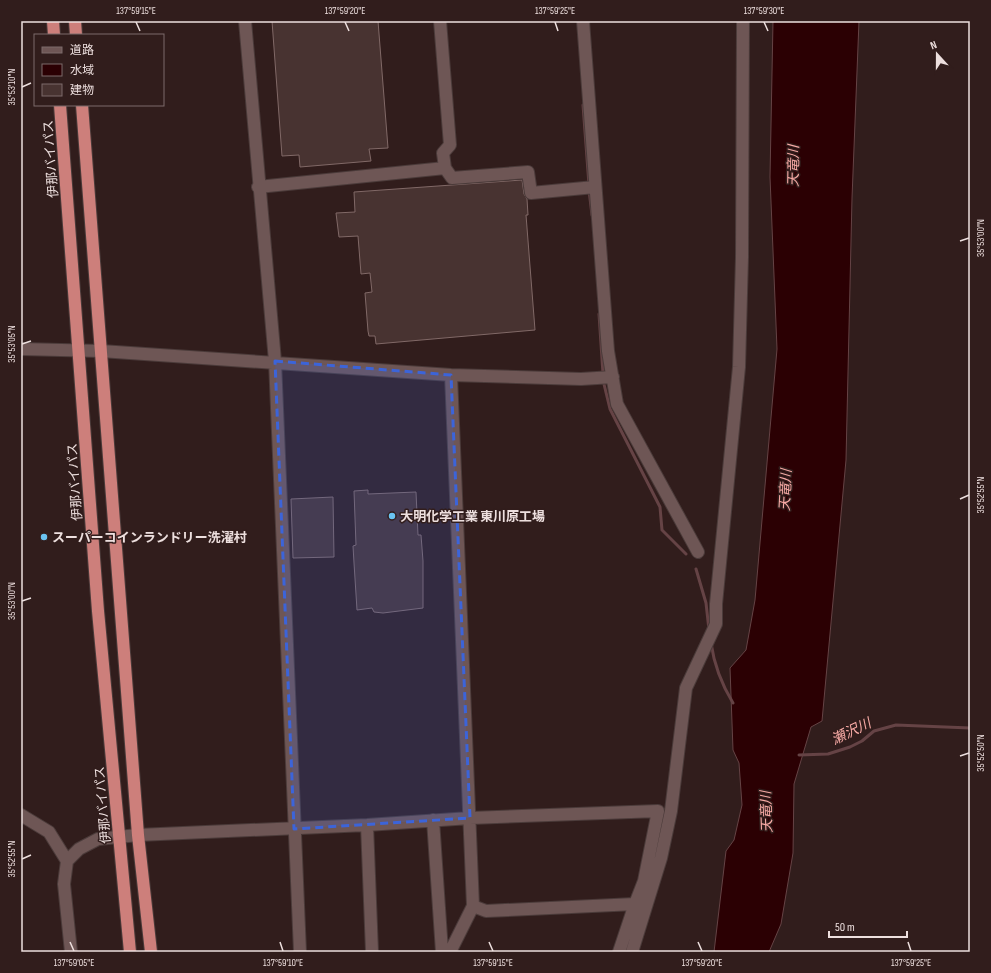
<svg xmlns="http://www.w3.org/2000/svg" width="991" height="973" font-family="'Sofia Sans Condensed','Noto Sans JP',sans-serif">
  <style>
    .water { fill: #2b0003; stroke: #654345 }
    .lines { fill: none; stroke-linecap: round; stroke-linejoin: round }
    .stream { stroke: #654345; stroke-width: 3 }
    .building { fill: #483331; stroke: #816967 }
    .minor-casing { stroke: #4b3b3a; stroke-width: 14 }
    .highway-casing { stroke: #4b3b3a; stroke-width: 14 }
    .minor { stroke: #6e5655; stroke-width: 12 }
    .highway { stroke: #cd7f7b; stroke-width: 12 }
    .marked { fill: #3c64d9; fill-opacity: 0.2; stroke: #3c64d9; stroke-width: 3; stroke-dasharray: 8 5; stroke-linejoin: round }
    .ticks { fill: none; stroke: #eddfde; stroke-width: 1.5 }
    .poi-dot { fill: #6ac3f1; stroke: #311d1c; stroke-width: 1.5 }
    .labels { text-anchor: middle; stroke-width: 3; stroke-linejoin: round; paint-order: stroke }
    .street-label { font-size: 13px; fill: #eddfde; stroke: #311d1c }
    .poi-label { font-size: 13px; font-weight: bold; fill: #eddfde; stroke: #311d1c; text-anchor: start }
    .water-label { font-size: 14px; font-style: italic; fill: #f9aba6; stroke: #311d1c }
    .neatline { fill: none; stroke: #eddfde; stroke-width: 1.5 }
    .ticks-label { font-size: 10px; text-anchor: middle; fill: #eddfde }
  </style>
  <rect width="100%" height="100%" fill="#311d1c"/>
  <path class="water" d="M 773,21 L 859,21 L 852,198 L 846,460 L 822,721 L 811,727 L 794,784 L 793,853 L 781,924 L 769,952 L 714,952 L 726,851 L 734,840 L 742,805 L 739,763 L 733,750 L 730,668 L 746,650 L 755,600 L 777,349 L 770,177 Z"/>
  <g class="lines">
    <path class="stream" d="M 583,105 L 589,185
      M 589,190 L 592,215
      M 599,314 L 603,374
      M 603,380 L 610,409 L 660,507 L 662,530 L 686,554
      M 696,569 L 706,603 L 709,630
      M 711,643 C 714,664 722,685 733,703
      M 799,755 L 828,754 L 850,747 L 862,741 L 874,731 L 896,725 L 970,728"/>
  </g>
  <path class="building" d="M 272,21 L 378,21 L 388,148 L 369,149 L 371,161 L 300,167 L 299,155 L 282,156 Z
    M 522,180 L 524,194 L 527,199 L 528,215 L 526,215 L 535,330 L 376,344 L 375,336 L 369,336 L 368,331 L 365,293 L 372,292 L 370,273 L 361,274 L 358,236 L 339,237 L 336,213 L 355,212 L 354,192 Z
    M 368,490 L 368,494 L 416,492 L 418,535 L 421,535 L 423,561 L 423,608 L 383,613 L 374,612 L 372,608 L 357,610 L 354,563 L 353,546 L 356,545 L 354,491 Z
    M 333,497 L 334,557 L 293,558 L 291,499 Z"/>
  <g class="lines">
    <g class="minor-casing">
      <path id="minor" d="M 245,21 L 275,361 L 300,952
        M 440,21 L 450,145 L 443,153 L 445,168
        M 583,21 L 608,351 L 617,404 L 698,552
        M 258,187 L 445,168 L 452,178 L 528,172 L 531,193 L 595,187
        M 21,349 L 101,351 L 451,375 L 581,379 L 613,377
        M 21,815 L 49,832 L 67,861
        M 433,820 L 442,952
        M 367,825 L 372,952
        M 71,952 L 64,884 L 67,861 L 79,849 L 98,839 L 138,835 L 367,825 L 470,818 L 658,811 L 644,881 L 635,904 L 486,911 L 473,906
        M 450,952 L 473,906 L 451,375
        M 619,952 L 635,904
        M 632,952 L 661,858 L 671,811 L 686,688 L 716,624 L 716,604 L 739,367 L 742,257 L 743,21"/>
    </g>
    <g class="highway-casing">
      <path id="highway" d="M 53,21 L 54,35
        M 75,21 L 76,35
        M 60,105 L 98,611 L 130,952
        M 82,105 L 138,835 L 151,952"/>
    </g>
    <use href="#minor" class="minor"/>
    <use href="#highway" class="highway"/>
  </g>
  <path class="marked" d="M 275,361 L 451,375 L 470,818 L 294,829 Z"/>
  <path class="ticks" d="M 136,22 L 140,31M 345,22 L 349,31M 555,22 L 558,31M 764,22 L 768,31M 22,87 L 31,83M 960,241 L 969,238M 22,344 L 31,341M 960,499 L 969,495M 22,601 L 31,598M 960,756 L 969,753M 22,859 L 31,855M 70,942 L 74,951M 280,942 L 283,951M 489,942 L 493,951M 698,942 L 702,951M 908,942 L 911,951"/>
  <g class="poi-dot">
    <circle cx="392" cy="516" r="4"/>
    <circle cx="44" cy="537" r="4"/>
  </g>
  <g class="labels">
    <g class="street-label">
      <text transform="translate(50 159) rotate(-94)" y="5">伊那バイパス</text>
      <text transform="translate(74 482) rotate(-94)" y="5">伊那バイパス</text>
      <text transform="translate(102 805) rotate(-95)" y="5">伊那バイパス</text>
    </g>
    <g class="poi-label">
      <text x="400" y="521">大明化学工業 東川原工場</text>
      <text x="52" y="542">スーパーコインランドリー洗濯村</text>
    </g>
    <g class="water-label">
      <text transform="translate(793 166) rotate(-89)" y="5">天竜川</text>
      <text transform="translate(785 490) rotate(-87)" y="5">天竜川</text>
      <text transform="translate(851 731) rotate(-26)" y="5">瀬沢川</text>
      <text transform="translate(766 812) rotate(-92)" y="5">天竜川</text>
    </g>
  </g>
  <rect width="991" height="973" fill="none" stroke="#311d1c" stroke-width="44"/>
  <rect x="34" y="34" width="130" height="72" fill="#311d1c" stroke="#7c6b6a"/>
  <rect x="42" y="47" width="20" height="6" fill="#6e5655" stroke="#7c6b6a"/>
  <text x="70" y="54" font-size="12" fill="#eddfde">道路</text>
  <rect x="42" y="64" width="20" height="12" fill="#2b0003" stroke="#7c6b6a"/>
  <text x="70" y="74" font-size="12" fill="#eddfde">水域</text>
  <rect x="42" y="84" width="20" height="12" fill="#483331" stroke="#7c6b6a"/>
  <text x="70" y="94" font-size="12" fill="#eddfde">建物</text>
  <g transform="translate(937 54) rotate(339)" stroke="#311d1c" stroke-width="3" paint-order="stroke">
  <path d="M0-3L7 15L0 10L-7 15Z" fill="#eddfde"/>
  <text y="-6" font-size="11" font-weight="bold" text-anchor="middle" fill="#eddfde">N</text>
  </g>
  <path d="M829 931v6h78v-6" fill="none" stroke="#eddfde" stroke-width="2"/>
  <text x="835" y="931" font-size="12" fill="#eddfde" stroke="#311d1c" stroke-width="3" paint-order="stroke">50 m</text>
  <rect x="22" y="22" width="947" height="929" class="neatline"/>
  <g class="ticks-label">
    <text x="136" y="14">137°59'15"E</text>
    <text x="345" y="14">137°59'20"E</text>
    <text x="555" y="14">137°59'25"E</text>
    <text x="764" y="14">137°59'30"E</text>
    <text transform="translate(11 87) rotate(-90)" y="4">35°53'10"N</text>
    <text transform="translate(980 238) rotate(-90)" y="4">35°53'00"N</text>
    <text transform="translate(11 344) rotate(-90)" y="4">35°53'05"N</text>
    <text transform="translate(980 495) rotate(-90)" y="4">35°52'55"N</text>
    <text transform="translate(11 601) rotate(-90)" y="4">35°53'00"N</text>
    <text transform="translate(980 753) rotate(-90)" y="4">35°52'50"N</text>
    <text transform="translate(11 859) rotate(-90)" y="4">35°52'55"N</text>
    <text x="74" y="966">137°59'05"E</text>
    <text x="283" y="966">137°59'10"E</text>
    <text x="493" y="966">137°59'15"E</text>
    <text x="702" y="966">137°59'20"E</text>
    <text x="911" y="966">137°59'25"E</text>
  </g>
</svg>
